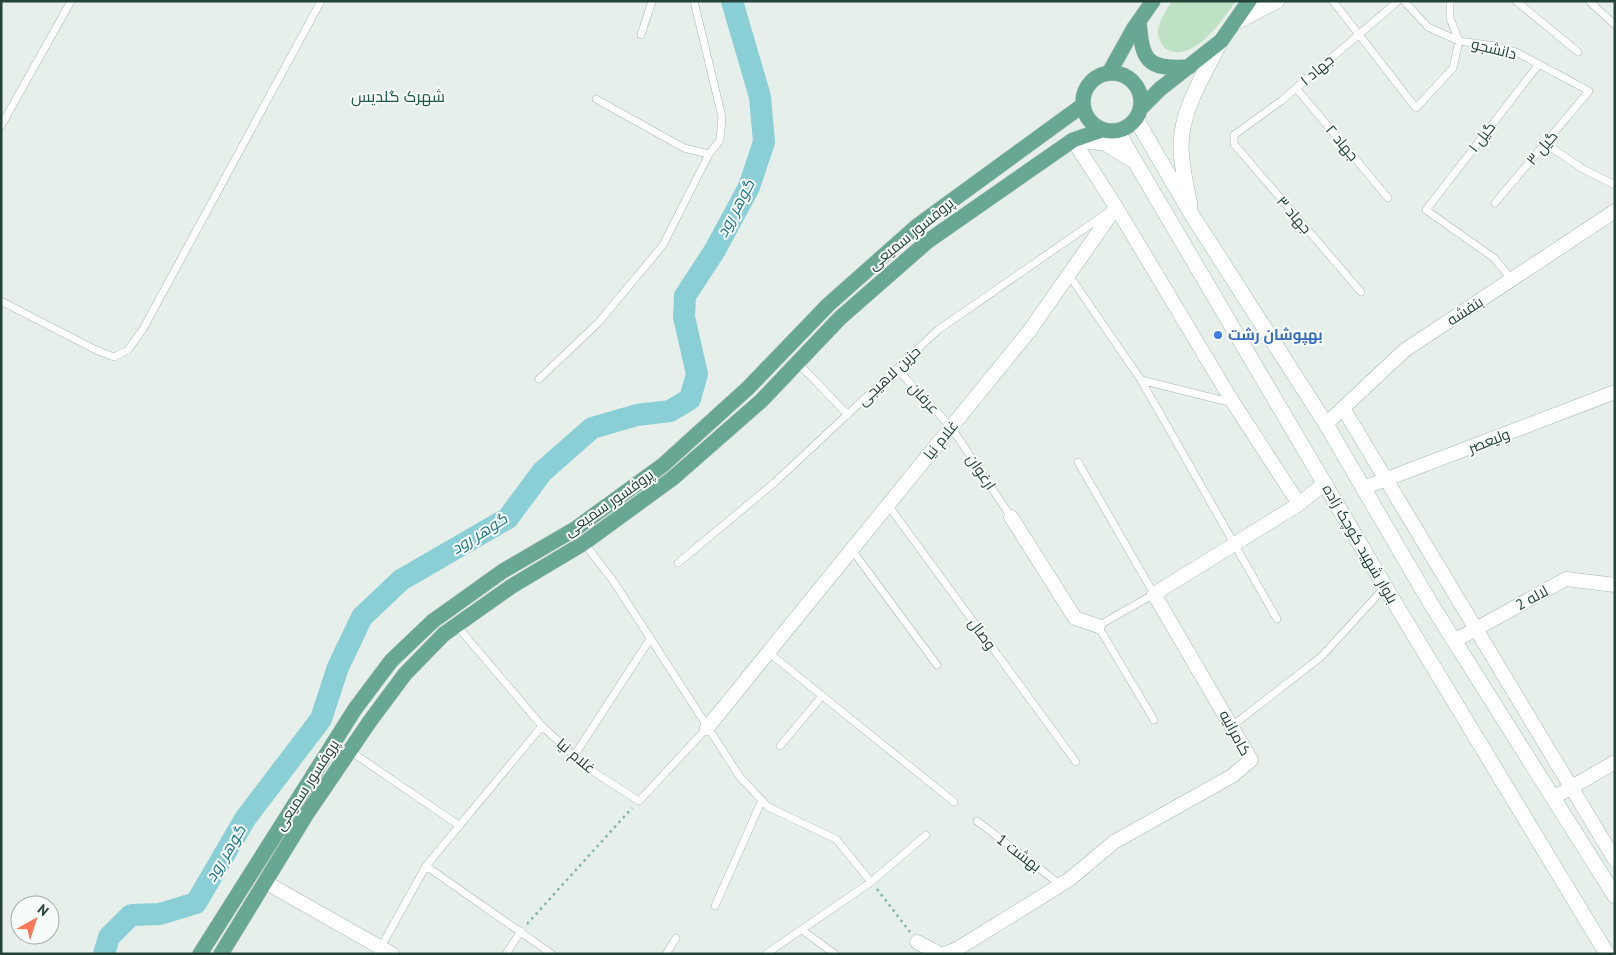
<svg xmlns="http://www.w3.org/2000/svg" width="1616" height="955" font-family="'PT Sans',Cairo,sans-serif">
  <style>
    .green { fill: #bee1c5 }
    .lines { fill: none; stroke-linecap: round; stroke-linejoin: round }
    .river { stroke: #8bcfd6; stroke-width: 22 }
    .lane-casing { stroke: #a8b8b1; stroke-width: 8 }
    .street-casing { stroke: #a8b8b1; stroke-width: 15 }
    .secondary-casing { stroke: #a3bcb2; stroke-width: 16 }
    .primary-casing { stroke: #c1cac8; stroke-width: 16 }
    .path { stroke: #84b5a3; stroke-width: 2.5; stroke-dasharray: 2.5 4; stroke-linecap: butt }
    .lane { stroke: #fff; stroke-width: 7 }
    .street { stroke: #fff; stroke-width: 14 }
    .secondary { stroke: #fff; stroke-width: 15 }
    .primary { stroke: #68a793; stroke-width: 15 }
    .shop-dot { fill: #3f7fe0; stroke: #f7fbf9; stroke-width: 2 }
    .labels { text-anchor: middle; stroke-width: 4; stroke-linejoin: round; paint-order: stroke }
    .street-label { font-size: 15px; fill: #234339; stroke: #f7fbf9 }
    .shop-label { font-size: 15px; font-weight: bold; fill: #366cbe; stroke: #f7fbf9; text-anchor: start }
    .neighbourhood-label { font-size: 16px; fill: #1d5745; stroke: #f7fbf9 }
    .water-label { font-size: 16px; font-style: italic; fill: #187883; stroke: #f7fbf9 }
  </style>
  <rect width="100%" height="100%" fill="#e6efea"/>
  <path class="green" d="M 1172,1 L 1236,1 C 1222,21 1191,66 1165,48 C 1150,32 1163,16 1172,1 Z"/>
  <g class="lines">
    <path class="river" d="M 104,954 L 109,937 L 131,915 L 160,914 L 196,903 L 245,819 L 321,719 L 338,667 L 362,617 L 401,580 L 508,518 L 542,472 L 592,428 L 637,415 L 670,411 L 690,399 L 697,374 L 684,317 L 685,296 L 715,250 L 749,187 L 764,142 L 760,97 L 732,1"/>
    <g class="lane-casing">
      <path id="lane" d="M 1333,1 L 1416,108 L 1453,68 L 1459,41 L 1450,18 L 1450,1
        M 1404,1 L 1428,27 L 1459,41 L 1495,46 L 1516,52 L 1589,91 L 1495,203
        M 1516,1 L 1578,52
        M 1589,1 L 1615,25
        M 641,35 L 652,1
        M 1296,88 L 1388,198
        M 596,99 L 684,148 L 709,154 L 720,140 L 722,117 L 694,1
        M 1,126 L 71,1
        M 1546,144 L 1583,169 L 1615,185
        M 1069,275 L 1141,380 L 1233,403
        M 1512,280 L 1494,258 L 1426,210 L 1539,64
        M 1361,292 L 1234,144 L 1234,135 L 1281,101 L 1398,1
        M 1,301 L 96,350 L 114,357 L 128,350 L 143,329 L 321,1
        M 798,363 L 848,415
        M 897,369 L 951,427 L 1011,517
        M 539,379 L 598,323 L 663,245 L 709,154
        M 1141,380 L 1277,619
        M 1078,462 L 1154,594 L 1098,626 L 1154,720
        M 888,505 L 1076,762
        M 584,543 L 614,582 L 740,777 L 768,807 L 836,839 L 871,882
        M 852,550 L 937,665
        M 678,563 L 774,483 L 938,330 L 1107,213
        M 457,626 L 542,726 L 586,767 L 639,801 L 707,728
        M 768,652 L 954,802
        M 1232,726 L 1321,657 L 1385,587
        M 780,746 L 822,696
        M 350,751 L 460,826
        M 574,756 L 650,639
        M 977,821 L 1061,885
        M 426,866 L 552,954
        M 715,906 L 762,800
        M 802,930 L 835,954
        M 377,954 L 426,866 L 542,726
        M 506,954 L 521,931
        M 666,954 L 676,938
        M 766,954 L 871,882 L 926,835"/>
    </g>
    <g class="street-casing">
      <path id="street" d="M 1116,207 L 1234,404 L 1299,504
        M 1343,408 L 1615,860
        M 1326,424 L 1405,350 L 1615,211
        M 1363,488 L 1615,392
        M 1011,517 L 1075,618 L 1098,626
        M 1454,641 L 1566,579 L 1615,585
        M 707,728 L 1030,330 L 1116,207 L 1073,140
        M 1553,798 L 1615,762
        M 265,882 L 392,954
        M 917,942 L 940,954
        M 944,954 L 957,949 L 1070,879 L 1114,842 L 1232,776 L 1251,760 L 1154,594 L 1299,504 L 1325,483"/>
    </g>
    <g class="secondary-casing">
      <path id="secondary" d="M 1234,23 L 1277,1
        M 1136,119 L 1192,215 L 1326,424 L 1431,604 L 1615,896
        M 1117,131 L 1390,595 L 1607,954
        M 1075,140 L 1105,143 L 1131,159
        M 1190,204 C 1186,185 1181,166 1181,146 C 1181,109 1205,73 1221,41"/>
    </g>
    <g class="primary-casing">
      <path id="primary" d="M 1139,21 C 1142,61 1147,70 1189,67
        M 1109,73 L 1134,28 L 1153,1
        M1083 102a29 29 0 1 1 58 0a29 29 0 1 1-58 0Z
        M 1140,109 L 1160,89 L 1221,41 L 1249,1
        M 200,954 L 355,709 L 391,661 L 433,621 L 503,571 L 575,529 L 663,465 L 748,388 L 828,305 L 917,226 L 1083,105
        M 221,954 L 306,815 L 370,721 L 405,674 L 444,634 L 512,586 L 584,543 L 673,478 L 761,401 L 840,318 L 928,241 L 1073,140 L 1102,130"/>
    </g>
    <path class="path" d="M 877,889 L 910,932
      M 527,924 L 632,808"/>
    <use href="#lane" class="lane"/>
    <use href="#street" class="street"/>
    <use href="#secondary" class="secondary"/>
    <use href="#primary" class="primary"/>
  </g>
  <circle class="shop-dot" cx="1218" cy="335" r="5"/>
  <g class="labels">
    <g class="street-label">
      <text transform="translate(1494 49) rotate(14)" y="5">دانشجو</text>
      <text transform="translate(1317 70) rotate(-40)" y="5">جهاد ۱</text>
      <text transform="translate(1482 137) rotate(-52)" y="5">گیل ۱</text>
      <text transform="translate(1342 143) rotate(50)" y="5">جهاد ۲</text>
      <text transform="translate(1542 148) rotate(-50)" y="5">گیل ۳</text>
      <text transform="translate(1294 215) rotate(49)" y="5">جهاد ۳</text>
      <text transform="translate(911 234) rotate(-39)" y="5">پروفسور سمیعی</text>
      <text transform="translate(1465 311) rotate(-33)" y="5">بنفشه</text>
      <text transform="translate(889 376) rotate(-43)" y="5">حزین لاهیجی</text>
      <text transform="translate(924 398) rotate(47)" y="5">عرفان</text>
      <text transform="translate(941 440) rotate(-51)" y="5">غلام نیا</text>
      <text transform="translate(1489 441) rotate(-21)" y="5">ولیعصر</text>
      <text transform="translate(981 472) rotate(56)" y="5">ارغوان</text>
      <text transform="translate(609 503) rotate(-35)" y="5">پروفسور سمیعی</text>
      <text transform="translate(1360 544) rotate(60)" y="5">بلوار شهید کوچک زاده</text>
      <text transform="translate(1532 598) rotate(-29)" y="5">لاله 2</text>
      <text transform="translate(982 634) rotate(54)" y="5">وصال</text>
      <text transform="translate(1235 733) rotate(62)" y="5">کامرانیه</text>
      <text transform="translate(576 756) rotate(40)" y="5">غلام نیا</text>
      <text transform="translate(307 785) rotate(-57)" y="5">پروفسور سمیعی</text>
      <text transform="translate(1019 853) rotate(37)" y="5">بهشت 1</text>
    </g>
    <g class="shop-label">
      <text x="1228" y="340">بهپوشان رشت</text>
    </g>
    <g class="neighbourhood-label">
      <text x="398" y="102">شهرک گلدیس</text>
    </g>
    <g class="water-label">
      <text transform="translate(735 208) rotate(-62)" y="6">گوهر رود</text>
      <text transform="translate(479 533) rotate(-32)" y="6">گوهر رود</text>
      <text transform="translate(225 853) rotate(-59)" y="6">گوهر رود</text>
    </g>
  </g>
  <rect width="1616" height="955" fill="none" stroke="#234339" stroke-width="5"/>
  <g transform="translate(35 920) rotate(39)"><circle r="24" fill="#f7fbf9" stroke="#a2b1ac"/>
  <path d="M0-4L9 19L0 12L-9 19Z" fill="#f9785a"/>
  <text y="-8" font-size="14" font-weight="bold" text-anchor="middle" fill="#234339">N</text>
  </g>
</svg>
